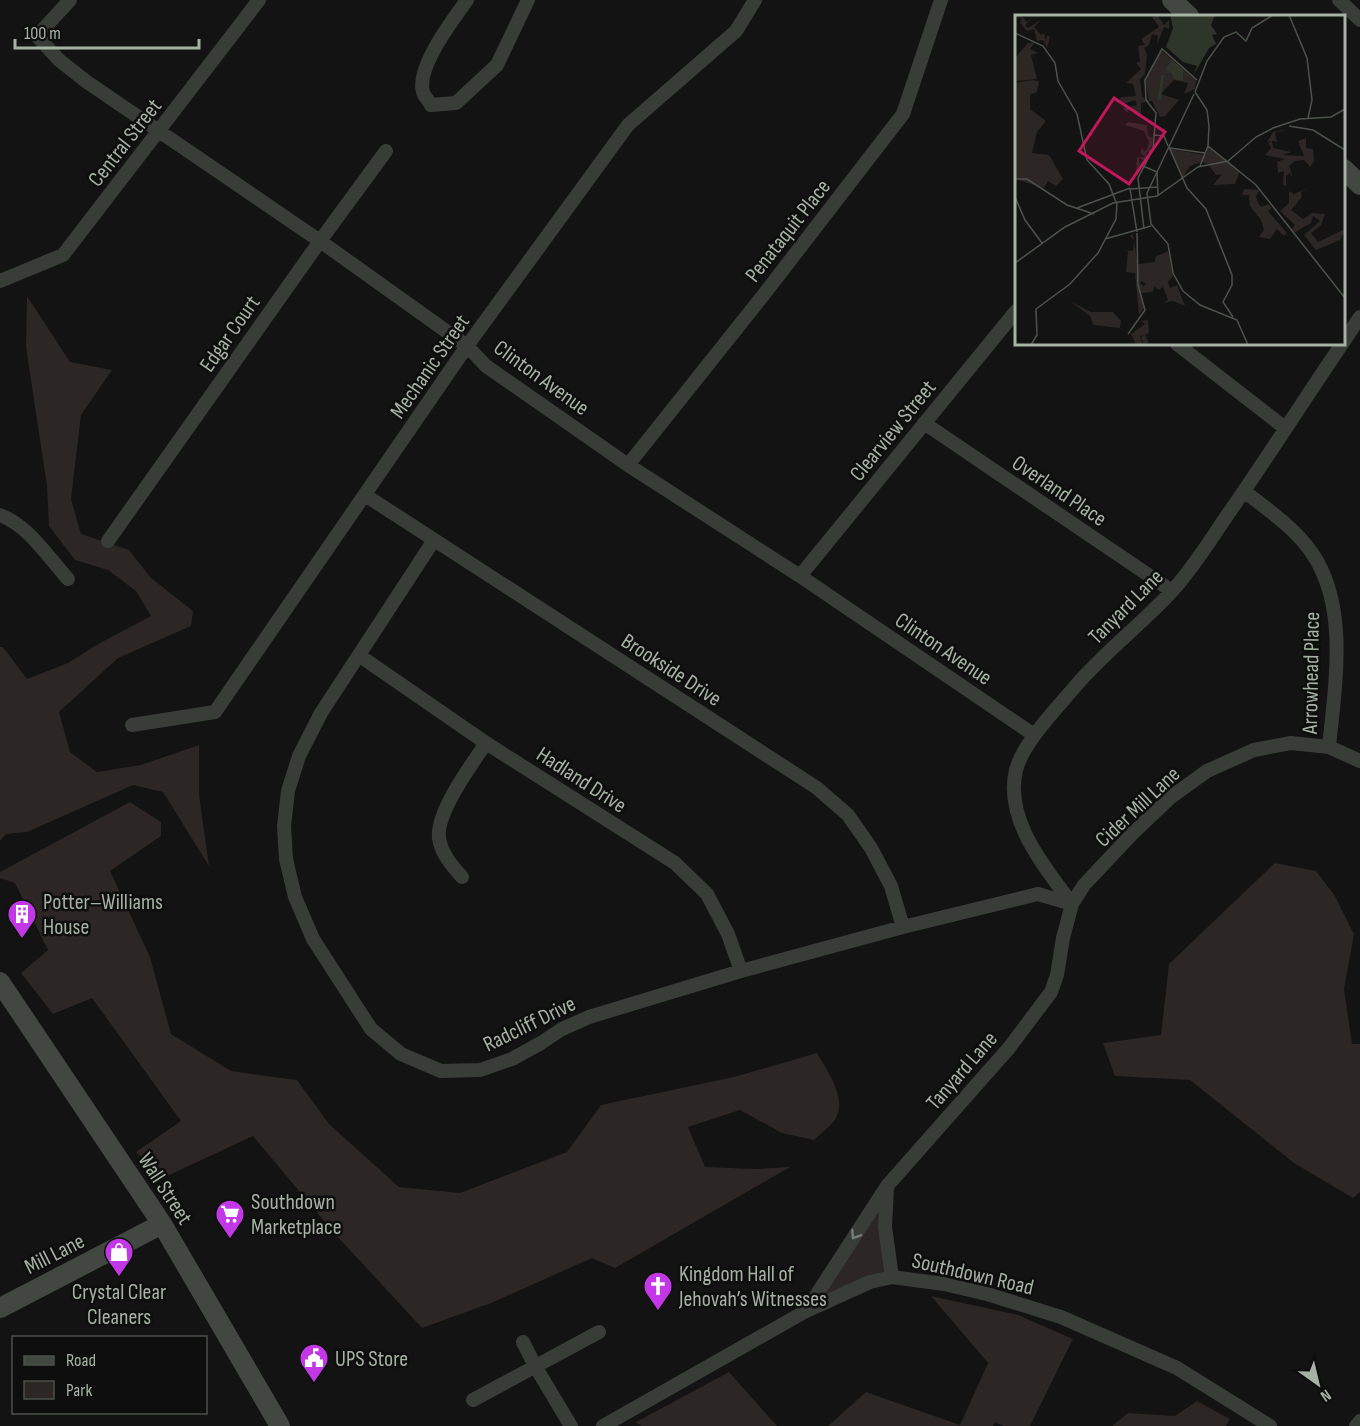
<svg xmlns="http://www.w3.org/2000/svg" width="1360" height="1426" font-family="'Sofia Sans Condensed',sans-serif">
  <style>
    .green { fill: #2c2624 }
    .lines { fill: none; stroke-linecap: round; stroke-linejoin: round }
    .street { stroke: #383d38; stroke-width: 14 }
    .secondary { stroke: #424841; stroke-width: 20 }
    .oneway { stroke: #747e73 }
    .labels { text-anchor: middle; stroke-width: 5; stroke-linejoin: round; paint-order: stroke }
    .street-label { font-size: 22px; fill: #a6b3a4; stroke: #0d0e0d }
    .poi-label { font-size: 22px; fill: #a6b3a4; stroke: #0d0e0d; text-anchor: start }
    .inset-river { fill: none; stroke: #2e3629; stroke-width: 3 }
    .inset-road { fill: none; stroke: #4d534c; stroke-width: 1.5 }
    .view { fill: #c2185b; fill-opacity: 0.15; stroke: #c2185b; stroke-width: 3 }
    .inset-edge { fill: none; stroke: #a6b3a4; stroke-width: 3 }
  </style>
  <rect width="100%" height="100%" fill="#121312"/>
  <path class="green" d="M 27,296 L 70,362 L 112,370 L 81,415 L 71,499 L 81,534 L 129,550 L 151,578 L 193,611 L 191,626 L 118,658 L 59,712 L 70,752 L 97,772 L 141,765 L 199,745 L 199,795 L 209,866 L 163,792 L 133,785 L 27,832 L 6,834 L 0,841 L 0,647 L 3,647 L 27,679 L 68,663 L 100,643 L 151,616 L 136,591 L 108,570 L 75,560 L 49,526 L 47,486 L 26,347 Z
    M 130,802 L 161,822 L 161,836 L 110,871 L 150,957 L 171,1034 L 231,1071 L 297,1080 L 329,1124 L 399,1187 L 460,1193 L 567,1152 L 601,1105 L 734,1077 L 817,1053 C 828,1072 848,1098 835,1120 C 830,1127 820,1134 814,1140 L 782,1133 L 740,1110 L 688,1127 L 705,1167 L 754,1169 L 790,1167 L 615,1268 L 592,1258 L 491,1303 L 422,1328 L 335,1234 L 253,1136 L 165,1177 L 136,1152 L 181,1121 L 92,998 L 53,1014 L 21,973 L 48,950 L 15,883 L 0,878 L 0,872 Z
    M 1275,863 L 1316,871 L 1335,896 L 1354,934 L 1344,989 L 1352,1044 L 1360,1044 L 1360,1192 L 1353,1198 L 1294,1163 L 1190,1080 L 1115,1076 L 1103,1043 L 1161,1035 L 1169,964 Z
    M 881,1199 L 885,1274 L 815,1301 Z
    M 931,1296 L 1018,1315 L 1073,1339 L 1030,1426 L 1004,1426 L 995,1422 L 993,1426 L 828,1426 L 866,1392 L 960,1425 L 988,1363 Z
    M 729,1372 L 777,1426 L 641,1426 L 636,1422 Z
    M 1197,1401 L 1230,1419 L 1226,1426 L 1112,1426 L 1128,1413 L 1175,1416 Z"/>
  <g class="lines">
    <path class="street" d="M 70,0 L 37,36 L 59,60 L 87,82 L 320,241 L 467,346 L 486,366 L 628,465 L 800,576 L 1034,735
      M 467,0 C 453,20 416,67 423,92 C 424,96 429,101 431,105 L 456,103 L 497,65 L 528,0
      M 1339,0 L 1360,20
      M 0,281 L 63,255 L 259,0
      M 1344,341 L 1360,317
      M 1177,344 L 1285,428
      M 924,423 L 1172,591
      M 628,465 L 765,293 L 903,114 L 941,0
      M 1244,491 C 1268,510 1295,528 1312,553 C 1349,607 1335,685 1329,747
      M 365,495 L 817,788 L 848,815 L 871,848 L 891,886 L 903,927
      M 0,515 C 28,525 48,557 68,579
      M 434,540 L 321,713 L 299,756 L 288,791 L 284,826 L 286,859 L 295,897 L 313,939 L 371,1029 L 401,1054 L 441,1071 L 480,1070 L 512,1059 L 541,1043 L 562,1029 L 589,1017 L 741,971 L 903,927 L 1038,894 L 1072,904
      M 108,541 L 320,241 L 386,151
      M 800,576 L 1016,311
      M 360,656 L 486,743 L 675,863 L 707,894 L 728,934 L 741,971
      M 132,725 L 215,712 L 467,346 L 628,125 L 736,31 L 755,0
      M 462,877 C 452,866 441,853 439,838 C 436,812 472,764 486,743
      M 1072,904 C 1045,867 1004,820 1016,770 C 1023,743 1055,710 1073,689 C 1103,653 1141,625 1173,590 C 1193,568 1209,542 1226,517 C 1266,460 1303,401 1342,344
      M 887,1188 L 885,1227 L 892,1277
      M 806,1311 L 887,1186 L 1009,1048 L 1051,992 L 1057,975 L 1063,938 L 1072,904 L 1084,885 L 1132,834 L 1171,797 L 1207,771 L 1254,750 L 1291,743 L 1329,747 L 1360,761
      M 523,1342 L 535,1366 L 571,1426
      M 473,1400 L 599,1332
      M 603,1426 L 806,1311 L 870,1282 L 892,1277 L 944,1284 L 987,1294 L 1061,1317 L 1177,1368 L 1270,1426
      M 1356,1426 L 1360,1421"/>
    <path class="secondary" d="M 1172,0 L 1189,16
      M 1344,169 L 1360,185
      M 0,982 L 162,1224 L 280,1426
      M 0,1308 L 162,1224"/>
  </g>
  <defs><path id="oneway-chevron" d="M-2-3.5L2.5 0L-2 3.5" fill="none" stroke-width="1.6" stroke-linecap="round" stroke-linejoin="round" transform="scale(1.5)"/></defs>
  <use class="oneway" href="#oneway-chevron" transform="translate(855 1235) rotate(123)"/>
  <defs>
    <g id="building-pin" transform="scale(1.5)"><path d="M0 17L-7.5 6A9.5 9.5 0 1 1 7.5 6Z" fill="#c237e6" stroke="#0d0e0d"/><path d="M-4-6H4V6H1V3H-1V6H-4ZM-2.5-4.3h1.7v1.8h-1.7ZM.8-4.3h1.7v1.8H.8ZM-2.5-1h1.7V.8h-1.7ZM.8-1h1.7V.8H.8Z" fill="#fff"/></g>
    <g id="supermarket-pin" transform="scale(1.5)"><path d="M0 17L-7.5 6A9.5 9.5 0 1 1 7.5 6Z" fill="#c237e6" stroke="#0d0e0d"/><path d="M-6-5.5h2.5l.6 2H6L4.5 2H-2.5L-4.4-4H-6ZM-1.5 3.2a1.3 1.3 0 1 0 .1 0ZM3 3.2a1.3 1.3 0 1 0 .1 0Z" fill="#fff"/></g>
    <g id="shop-pin" transform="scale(1.5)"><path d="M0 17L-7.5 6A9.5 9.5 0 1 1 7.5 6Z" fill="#c237e6" stroke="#0d0e0d"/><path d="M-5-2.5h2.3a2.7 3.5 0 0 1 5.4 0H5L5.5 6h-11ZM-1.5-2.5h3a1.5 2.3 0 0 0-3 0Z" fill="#fff"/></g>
    <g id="church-pin" transform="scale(1.5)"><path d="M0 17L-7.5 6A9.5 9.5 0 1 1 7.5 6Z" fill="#c237e6" stroke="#0d0e0d"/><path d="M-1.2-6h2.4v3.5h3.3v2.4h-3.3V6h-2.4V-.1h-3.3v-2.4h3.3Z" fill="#fff"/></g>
    <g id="civic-pin" transform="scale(1.5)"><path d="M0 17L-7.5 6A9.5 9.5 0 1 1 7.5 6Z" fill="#c237e6" stroke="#0d0e0d"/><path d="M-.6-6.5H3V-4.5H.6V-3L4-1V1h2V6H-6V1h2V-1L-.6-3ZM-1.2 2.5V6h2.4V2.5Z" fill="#fff"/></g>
  </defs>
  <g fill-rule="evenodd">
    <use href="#building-pin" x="22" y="914"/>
    <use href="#supermarket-pin" x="230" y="1214"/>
    <use href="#shop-pin" x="119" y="1252"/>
    <use href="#church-pin" x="658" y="1286"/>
    <use href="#civic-pin" x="314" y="1358"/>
  </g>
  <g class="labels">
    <g class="street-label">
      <text transform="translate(124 142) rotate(-52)" y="8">Central Street</text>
      <text transform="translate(787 230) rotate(-52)" y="8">Penataquit Place</text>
      <text transform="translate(229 333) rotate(-55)" y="8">Edgar Court</text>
      <text transform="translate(429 366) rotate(-55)" y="8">Mechanic Street</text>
      <text transform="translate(542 377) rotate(36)" y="8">Clinton Avenue</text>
      <text transform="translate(892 430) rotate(-51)" y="8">Clearview Street</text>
      <text transform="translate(1060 490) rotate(34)" y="8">Overland Place</text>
      <text transform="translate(1125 606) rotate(-45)" y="8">Tanyard Lane</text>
      <text transform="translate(944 648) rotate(34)" y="8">Clinton Avenue</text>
      <text transform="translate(672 669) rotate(33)" y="8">Brookside Drive</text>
      <text transform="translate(1310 673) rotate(-89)" y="8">Arrowhead Place</text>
      <text transform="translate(582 779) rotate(33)" y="8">Hadland Drive</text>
      <text transform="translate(1137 806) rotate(-43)" y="8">Cider Mill Lane</text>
      <text transform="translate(529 1023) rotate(-26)" y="8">Radcliff Drive</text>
      <text transform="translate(961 1070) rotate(-49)" y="8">Tanyard Lane</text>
      <text transform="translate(166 1188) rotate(57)" y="8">Wall Street</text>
      <text transform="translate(54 1253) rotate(-27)" y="8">Mill Lane</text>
      <text transform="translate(973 1273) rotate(13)" y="8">Southdown Road</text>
    </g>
    <g class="poi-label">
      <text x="43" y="909">Potter–Williams<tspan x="43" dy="25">House</tspan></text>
      <text x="251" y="1209">Southdown<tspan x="251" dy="25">Marketplace</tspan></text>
      <text x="679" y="1281">Kingdom Hall of<tspan x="679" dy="25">Jehovah’s Witnesses</tspan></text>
      <text x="119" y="1299" text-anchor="middle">Crystal Clear<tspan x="119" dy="25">Cleaners</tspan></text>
      <text x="335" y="1366">UPS Store</text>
    </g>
  </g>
  <g transform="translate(1015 15)">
    <rect width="330" height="330" fill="#121312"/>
    <path d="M 6,0 L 12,7 L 19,0 L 10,11 L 13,13 L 26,5 L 19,12 L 26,20 L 29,18 L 31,26 L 32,20 L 35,22 L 32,33 L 28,25 L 22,26 L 19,14 L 12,16 L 5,8 L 7,3 L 1,2 ZM 143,1 L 149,10 L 154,5 L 154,14 L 149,12 L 142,30 L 143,21 L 137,19 L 134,30 L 129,33 L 132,39 L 130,59 L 125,64 L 127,82 L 134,85 L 130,65 L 146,35 L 181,65 L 180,74 L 169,79 L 173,68 L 159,65 L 151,73 L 146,79 L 164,85 L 150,101 L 145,102 L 137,86 L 126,88 L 126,101 L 114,93 L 112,98 L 108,93 L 122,90 L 120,85 L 109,89 L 104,86 L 106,82 L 121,81 L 118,69 L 111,68 L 126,54 L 121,48 L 125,46 L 123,31 L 130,30 L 126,24 L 144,12 L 137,2 ZM 20,27 L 15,34 L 23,38 L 16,40 L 22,64 L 0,66 L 0,43 L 13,28 ZM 17,65 L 24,66 L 22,77 L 15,80 L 15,94 L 31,106 L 22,117 L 17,138 L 34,140 L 48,164 L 41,171 L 33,166 L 29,173 L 0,164 L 0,68 ZM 113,107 L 132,110 L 133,121 L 138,123 L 136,137 L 132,137 L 130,146 L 124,143 L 125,149 L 121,158 L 122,142 L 130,142 L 125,137 L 128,132 L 129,137 L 132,134 L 134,127 L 129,116 L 110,110 ZM 273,114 L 260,118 L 262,127 L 257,126 L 258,133 L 276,137 L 268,140 L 289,141 L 283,126 L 291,123 L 291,133 L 298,134 L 299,147 L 295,152 L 289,145 L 280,146 L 274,151 L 277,159 L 276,163 L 275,157 L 271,161 L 271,171 L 268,170 L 269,156 L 263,158 L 262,147 L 270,144 L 250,140 L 256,133 L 253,128 L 257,126 L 252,127 L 258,117 ZM 193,131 L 225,156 L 220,169 L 198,170 L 207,159 L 201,160 L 193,149 L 186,147 L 175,151 L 168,162 L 155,134 L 191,140 ZM 298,171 L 286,177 L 287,182 L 276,195 L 288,204 L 297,198 L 310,199 L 306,210 L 296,218 L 303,227 L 330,214 L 325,225 L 301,235 L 289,220 L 305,206 L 298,201 L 296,208 L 279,218 L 276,215 L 280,210 L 265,196 L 274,188 L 274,176 L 279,179 ZM 229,174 L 245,175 L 241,181 L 243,188 L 246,192 L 253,189 L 257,193 L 253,196 L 272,218 L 269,221 L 262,214 L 255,224 L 244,222 L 249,215 L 246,205 L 235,191 L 234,180 L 227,180 ZM 118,219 L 129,293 L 124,300 L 120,258 L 111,257 L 113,236 L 108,235 L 118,236 L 119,225 L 114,221 ZM 153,236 L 158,261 L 153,267 L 155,273 L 162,270 L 170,291 L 158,286 L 147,288 L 153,285 L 148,272 L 144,275 L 139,271 L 138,277 L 126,278 L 124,267 L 129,271 L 131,268 L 124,266 L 123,249 L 140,247 L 140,242 ZM 55,286 L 76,297 L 98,297 L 106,306 L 105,313 L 78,310 L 75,301 ZM 133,305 L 134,318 L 130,320 L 134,328 L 129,330 L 126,322 L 130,320 L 125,321 L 123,315 L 128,330 L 121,330 L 116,319 L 130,309 L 126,306 Z" fill="#2c2624"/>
    <path d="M 155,0 L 200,0 L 196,10 L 202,19 L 197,20 L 201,29 L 194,33 L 178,61 L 182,51 L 168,47 L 151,32 L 158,13 ZM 157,45 L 168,54 L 168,66 L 159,64 L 156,57 L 152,58 L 154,55 L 150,55 Z" fill="#2e3629"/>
    <path class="inset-river" d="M 144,85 L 148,60"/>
    <path class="inset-road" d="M 274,0 L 292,43 L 297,85 L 293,103M 0,18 L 28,31 L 40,48 L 43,66 L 62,99 L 72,145 L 94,169 L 101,187M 180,77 L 192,46 L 209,22 L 221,17 L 231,26 L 237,13 L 258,0M 180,77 L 192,95 L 194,111 L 193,131 L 185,151M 179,79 L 132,178 L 136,209 L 153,229 L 158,258 L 168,276 L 185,290 L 222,305 L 233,330M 274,111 L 298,115 L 330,135M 139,120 L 149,121 L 153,131M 193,131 L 241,170 L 330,283M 154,132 L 172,173 L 191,194 L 217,260 L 217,270 L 208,287 L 218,302M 155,133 L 190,138M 213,146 L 241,122 L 258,113 L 285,104 L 316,102 L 330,94M 128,151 L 142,157 L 143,180M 0,164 L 12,164 L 52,190 L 79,199M 115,174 L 122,217M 115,174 L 143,172M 0,182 L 10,205 L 27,228M 62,193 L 115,173M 129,214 L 123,163 L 138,134 L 141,98 L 131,85 L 130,65 L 147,34 L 182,65M 90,224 L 136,211M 0,248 L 50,212 L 98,188 L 142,181 L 183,152 L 213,146M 113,319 L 130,295 L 123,270 L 122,218M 16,330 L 22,320 L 21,294 L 55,269 L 83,238 L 101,204 L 102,187"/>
    <path class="view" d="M 99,83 L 150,117 L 114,169 L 64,136 Z"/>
    <rect width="330" height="330" class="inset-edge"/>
  </g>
  <rect x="12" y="1336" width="195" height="78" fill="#0d0e0d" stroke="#4a5049" stroke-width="1.5"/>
  <rect x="24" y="1356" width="30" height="9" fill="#424841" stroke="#4a5049" stroke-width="1.5"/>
  <text x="66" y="1366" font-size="18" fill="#a6b3a4">Road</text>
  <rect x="24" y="1381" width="30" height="18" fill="#2c2624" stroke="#4a5049" stroke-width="1.5"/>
  <text x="66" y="1396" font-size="18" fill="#a6b3a4">Park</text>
  <g transform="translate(1318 1384) rotate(146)" stroke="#0d0e0d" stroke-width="4.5" paint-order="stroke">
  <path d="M0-4.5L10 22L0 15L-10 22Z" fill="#a6b3a4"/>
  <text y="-9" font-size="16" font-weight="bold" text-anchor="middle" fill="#a6b3a4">N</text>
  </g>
  <path d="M15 39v9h184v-9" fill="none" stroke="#a6b3a4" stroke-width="3"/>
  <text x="24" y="39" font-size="18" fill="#a6b3a4" stroke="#0d0e0d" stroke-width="4.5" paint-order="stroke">100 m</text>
</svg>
